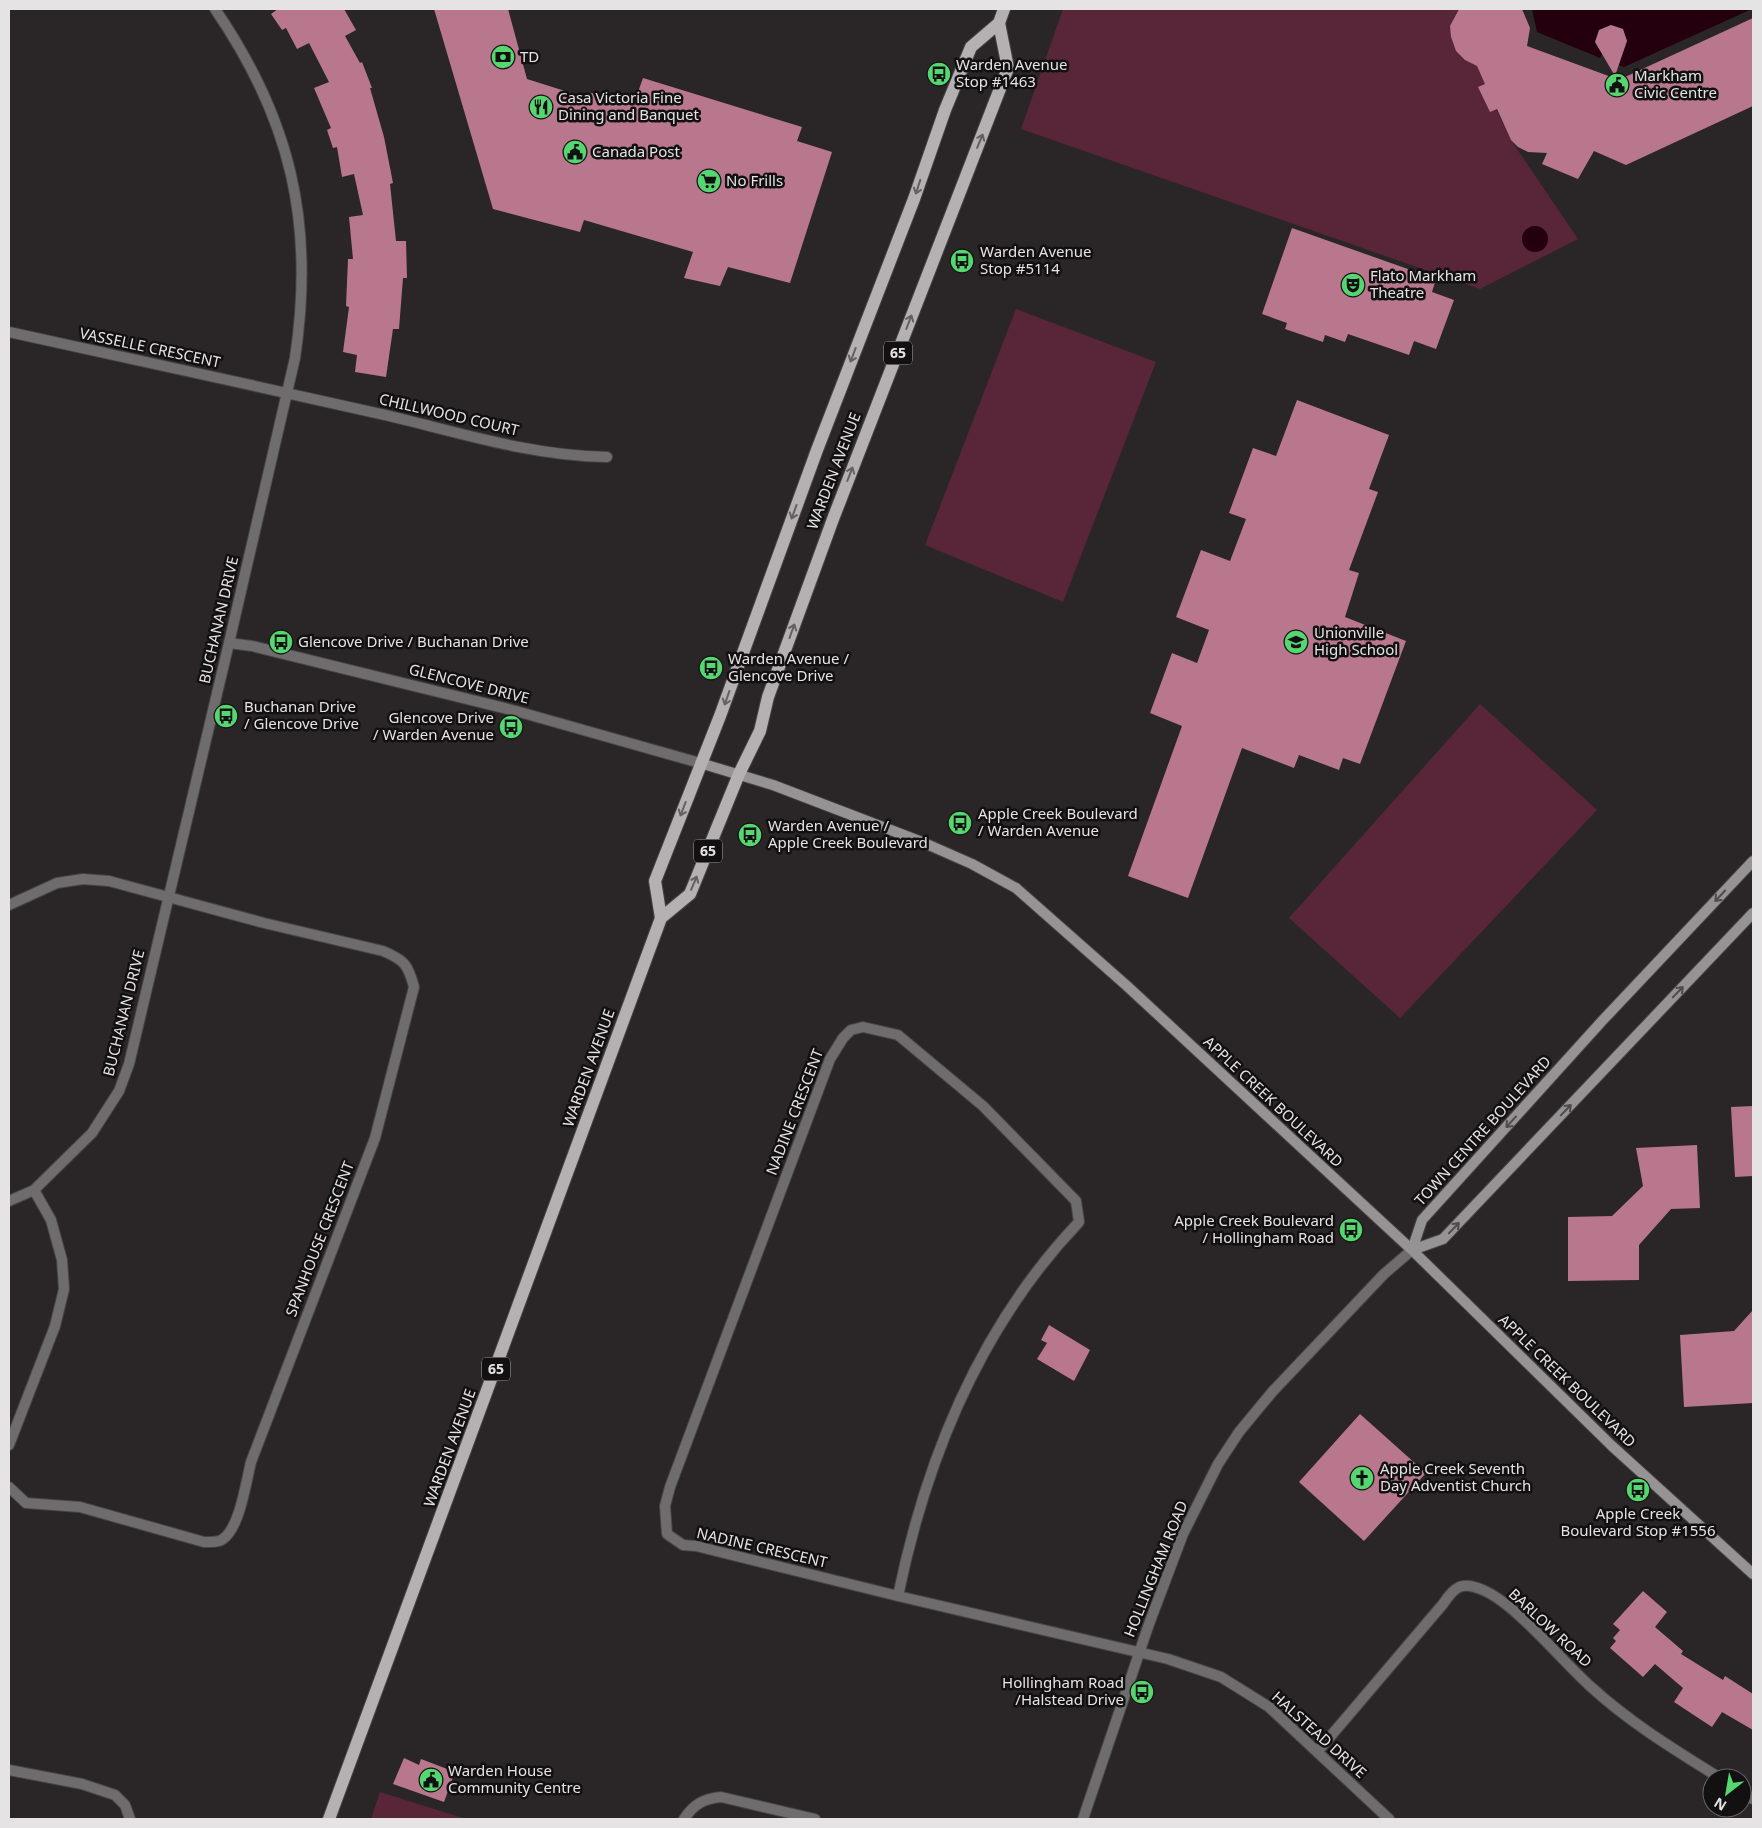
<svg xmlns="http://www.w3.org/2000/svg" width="1762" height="1828" font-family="'Noto Sans',sans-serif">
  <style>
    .green { fill: #582539 }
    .water { fill: #24000f }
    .building { fill: #b8778d }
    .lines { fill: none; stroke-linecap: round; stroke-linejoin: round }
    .minor-casing { stroke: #484446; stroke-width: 12 }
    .tertiary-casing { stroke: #484446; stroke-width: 12 }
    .secondary-casing { stroke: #484446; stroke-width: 12 }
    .primary-casing { stroke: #484446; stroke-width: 14 }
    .minor { stroke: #6e6c6d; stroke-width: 10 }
    .tertiary { stroke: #6e6c6d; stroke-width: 10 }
    .secondary { stroke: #969394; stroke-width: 10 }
    .primary { stroke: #b5b1b2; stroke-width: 12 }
    .oneway { stroke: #646061 }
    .oneway2 { stroke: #4d4b4b }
    .labels { text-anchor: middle; stroke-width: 5; stroke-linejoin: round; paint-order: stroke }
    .shield { fill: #121010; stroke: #a6a4a4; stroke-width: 1 }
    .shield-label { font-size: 14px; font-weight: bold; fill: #e6e3e4 }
    .poi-label { font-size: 15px; fill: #e6e3e4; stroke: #121010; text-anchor: start }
    .street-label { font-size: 15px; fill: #e6e3e4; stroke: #121010 }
  </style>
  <rect width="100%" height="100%" fill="#2a2628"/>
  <path class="green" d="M 1063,9 L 1459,9 C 1442,33 1452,54 1477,66 L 1485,84 L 1479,87 L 1496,109 L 1511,140 L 1578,239 L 1480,289 L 1021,129 Z
    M 1016,309 L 1156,362 L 1063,602 L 925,545 Z
    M 1480,704 L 1597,810 L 1400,1018 L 1289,918 Z
    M 380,1792 L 466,1819 L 371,1819 Z"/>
  <path class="water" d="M 1532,9 L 1752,9 L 1624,67 L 1608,61 L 1610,57 L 1623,52 L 1627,41 L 1623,29 L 1611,25 L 1599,30 L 1595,42 L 1602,54 L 1600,58 L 1537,32 Z
    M1522 239a13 13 0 1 1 26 0a13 13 0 1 1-26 0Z"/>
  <path class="building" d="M 278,9 L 344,9 L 356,30 L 345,36 L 360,63 L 362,62 L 372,88 L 370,88 L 384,137 L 393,183 L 390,184 L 396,241 L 406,241 L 407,278 L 403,278 L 399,329 L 393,329 L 386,377 L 355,372 L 357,355 L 343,352 L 349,307 L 346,306 L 348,259 L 353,259 L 349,217 L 363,215 L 354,174 L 342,177 L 337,147 L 333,148 L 327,130 L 331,128 L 314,88 L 329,82 L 309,43 L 297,49 L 286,28 L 282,30 L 271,14 Z
    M 434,9 L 508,9 L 527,79 L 584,97 L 592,93 L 619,102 L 638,92 L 643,78 L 802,127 L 797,141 L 832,152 L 790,283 L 728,267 L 720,286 L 684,278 L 693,252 L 584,220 L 580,232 L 493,209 Z
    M 1459,9 L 1522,9 L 1530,28 L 1527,46 L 1614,78 L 1612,83 L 1753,18 L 1753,106 L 1626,165 L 1594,151 L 1578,179 L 1542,164 L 1547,153 L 1528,152 L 1518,147 L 1511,140 L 1497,109 L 1490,112 L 1478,87 L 1485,84 L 1477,66 L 1465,60 L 1456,51 L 1451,37 L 1450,26 Z
    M 1611,25 L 1623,29 L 1627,41 L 1615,76 L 1595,42 L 1599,30 Z
    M 1292,228 L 1436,279 L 1432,292 L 1454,300 L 1436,349 L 1414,341 L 1409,355 L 1348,334 L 1345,342 L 1325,335 L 1323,342 L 1285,329 L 1287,323 L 1262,314 Z
    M 1297,400 L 1389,435 L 1369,489 L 1378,492 L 1349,570 L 1359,573 L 1345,617 L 1406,641 L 1360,764 L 1343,758 L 1339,770 L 1299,755 L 1294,768 L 1242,748 L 1188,898 L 1128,876 L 1182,726 L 1150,713 L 1172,653 L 1197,663 L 1209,630 L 1176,617 L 1201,550 L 1230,561 L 1246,519 L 1229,513 L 1253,448 L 1276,456 Z
    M 1753,1106 L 1753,1176 L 1735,1177 L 1731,1107 Z
    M 1697,1145 L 1700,1208 L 1671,1209 L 1639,1245 L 1639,1280 L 1568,1281 L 1568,1217 L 1612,1216 L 1643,1186 L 1636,1148 Z
    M 1753,1310 L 1753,1403 L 1684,1407 L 1680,1335 L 1734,1331 Z
    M 1049,1325 L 1090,1350 L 1074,1381 L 1037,1359 L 1047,1343 L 1041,1340 Z
    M 1360,1414 L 1426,1473 L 1364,1541 L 1299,1482 Z
    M 1643,1591 L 1667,1612 L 1655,1627 L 1683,1651 L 1681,1654 L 1723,1680 L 1725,1676 L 1753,1694 L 1753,1730 L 1722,1712 L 1712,1727 L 1674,1702 L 1683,1688 L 1655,1664 L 1643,1677 L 1610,1648 L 1616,1641 L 1613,1638 L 1620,1630 L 1613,1624 Z
    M 404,1758 L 419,1765 L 421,1759 L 455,1772 L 444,1802 L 393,1784 Z"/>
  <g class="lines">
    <g class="minor-casing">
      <path id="minor" d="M 9,332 C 134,359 260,387 385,415 C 458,432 531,456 607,457
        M 9,905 L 57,883 L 83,879 L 109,881 L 264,923 L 383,951 C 404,960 408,964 414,987 L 375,1138 L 251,1462 C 246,1482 240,1527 223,1539 C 218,1543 210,1542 204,1542 L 80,1507 L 26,1503 L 9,1487
        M 9,1201 L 34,1190 L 92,1133 L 119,1091 L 129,1064 L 229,643
        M 9,1445 L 55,1326 L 64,1289 L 62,1260 L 51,1220 L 34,1190
        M 898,1596 C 926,1459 981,1325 1079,1222 L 1076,1201 L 983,1106 L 898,1035 L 863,1027 L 851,1030 L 843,1038 L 830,1059 L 670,1487 L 665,1506 L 667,1534 L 683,1545 L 696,1546 L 898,1596 L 1168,1659 L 1221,1677 L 1269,1707 L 1389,1819
        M 1318,1751 L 1443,1604 C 1455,1586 1462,1581 1483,1590 C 1516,1604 1561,1660 1590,1686 C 1629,1722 1675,1750 1720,1778
        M 9,1770 L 82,1784 L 115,1795 L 125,1805 L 130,1819
        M 1742,1792 L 1753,1799
        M 684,1819 C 694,1804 703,1799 721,1797 L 815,1819"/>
    </g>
    <g class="tertiary-casing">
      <path id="tertiary" d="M 215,9 C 291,120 315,224 295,358 L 229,643 L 252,646 L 516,711 L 700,763
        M 1083,1819 L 1149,1624 L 1183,1534 L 1218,1464 L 1239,1432 L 1273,1391 L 1384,1274 L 1412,1250"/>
    </g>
    <g class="secondary-casing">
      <path id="secondary" d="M 700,763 L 773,785 L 922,842 L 972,864 L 1016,888 L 1127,986 L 1412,1250 L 1612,1446 L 1753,1574
        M 1412,1250 L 1422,1220 L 1602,1021 L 1753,861
        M 1412,1250 L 1443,1239 L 1753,913"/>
    </g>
    <g class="primary-casing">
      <path id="primary" d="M 661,918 L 655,881 L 720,716 L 817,450 L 914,199 L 945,110 L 971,47 L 999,23
        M 329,1819 L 661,918 L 690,894 L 739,774 L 760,731 L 768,697 L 833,519 L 1008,68 L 999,23 L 1004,9"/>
    </g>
    <use href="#minor" class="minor"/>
    <use href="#tertiary" class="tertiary"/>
    <use href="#secondary" class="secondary"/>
    <use href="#primary" class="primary"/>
  </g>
  <defs><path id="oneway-shaft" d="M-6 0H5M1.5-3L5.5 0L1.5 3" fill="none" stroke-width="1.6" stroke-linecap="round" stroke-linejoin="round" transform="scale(1.25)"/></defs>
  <g class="oneway">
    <use href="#oneway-shaft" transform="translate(980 141) rotate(-67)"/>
    <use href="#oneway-shaft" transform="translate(918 187) rotate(108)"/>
    <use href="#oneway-shaft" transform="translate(909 322) rotate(-69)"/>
    <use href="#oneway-shaft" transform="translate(853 355) rotate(111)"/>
    <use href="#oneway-shaft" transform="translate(850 474) rotate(-69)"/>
    <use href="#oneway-shaft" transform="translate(794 512) rotate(110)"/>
    <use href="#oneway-shaft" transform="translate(792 631) rotate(-70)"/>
    <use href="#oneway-shaft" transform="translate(727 698) rotate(109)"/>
    <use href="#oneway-shaft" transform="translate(683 809) rotate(111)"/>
    <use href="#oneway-shaft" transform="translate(694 883) rotate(-67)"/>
  </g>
  <g class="oneway2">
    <use href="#oneway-shaft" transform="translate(1720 896) rotate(133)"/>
    <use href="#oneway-shaft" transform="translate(1678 992) rotate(-46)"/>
    <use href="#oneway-shaft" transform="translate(1566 1110) rotate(-46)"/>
    <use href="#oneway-shaft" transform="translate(1511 1122) rotate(132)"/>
    <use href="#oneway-shaft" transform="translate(1454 1228) rotate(-46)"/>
  </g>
  <defs>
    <g id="bank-disc" transform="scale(1.25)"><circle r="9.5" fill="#55d671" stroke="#121010"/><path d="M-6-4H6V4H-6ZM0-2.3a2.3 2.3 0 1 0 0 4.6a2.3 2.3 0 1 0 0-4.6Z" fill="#111"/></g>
    <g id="bus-disc" transform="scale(1.25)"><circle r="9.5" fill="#55d671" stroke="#121010"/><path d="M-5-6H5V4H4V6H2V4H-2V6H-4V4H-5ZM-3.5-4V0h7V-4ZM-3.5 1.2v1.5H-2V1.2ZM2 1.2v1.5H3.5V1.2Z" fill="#111"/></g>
    <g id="civic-disc" transform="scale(1.25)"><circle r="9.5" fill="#55d671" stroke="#121010"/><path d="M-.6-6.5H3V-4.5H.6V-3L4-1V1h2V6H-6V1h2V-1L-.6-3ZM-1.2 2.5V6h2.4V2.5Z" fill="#111"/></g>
    <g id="restaurant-disc" transform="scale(1.25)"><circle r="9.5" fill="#55d671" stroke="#121010"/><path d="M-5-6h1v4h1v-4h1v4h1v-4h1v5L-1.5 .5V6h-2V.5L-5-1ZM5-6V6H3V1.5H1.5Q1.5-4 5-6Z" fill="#111"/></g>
    <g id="supermarket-disc" transform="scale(1.25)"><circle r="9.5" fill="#55d671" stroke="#121010"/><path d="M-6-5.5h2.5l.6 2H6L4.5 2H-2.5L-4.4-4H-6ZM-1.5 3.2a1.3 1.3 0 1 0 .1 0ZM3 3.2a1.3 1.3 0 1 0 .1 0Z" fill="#111"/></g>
    <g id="theatre-disc" transform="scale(1.25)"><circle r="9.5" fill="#55d671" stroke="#121010"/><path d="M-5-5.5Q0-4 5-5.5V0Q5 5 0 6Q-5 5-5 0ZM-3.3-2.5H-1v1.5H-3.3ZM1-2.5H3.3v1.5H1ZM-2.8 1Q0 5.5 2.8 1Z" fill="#111"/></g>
    <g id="school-disc" transform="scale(1.25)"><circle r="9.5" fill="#55d671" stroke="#121010"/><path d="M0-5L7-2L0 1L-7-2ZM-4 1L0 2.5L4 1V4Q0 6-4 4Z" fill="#111"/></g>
    <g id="church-disc" transform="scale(1.25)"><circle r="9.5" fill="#55d671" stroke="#121010"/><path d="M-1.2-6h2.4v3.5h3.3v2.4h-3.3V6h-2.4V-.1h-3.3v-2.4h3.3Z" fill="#111"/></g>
  </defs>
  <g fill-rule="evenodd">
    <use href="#bank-disc" x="503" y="57"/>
    <use href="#bus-disc" x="939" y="74"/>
    <use href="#civic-disc" x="1617" y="85"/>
    <use href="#restaurant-disc" x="541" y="107"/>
    <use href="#civic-disc" x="575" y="152"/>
    <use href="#supermarket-disc" x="709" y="181"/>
    <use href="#bus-disc" x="962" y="261"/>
    <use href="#theatre-disc" x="1353" y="285"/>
    <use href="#bus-disc" x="281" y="642"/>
    <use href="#school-disc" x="1296" y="642"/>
    <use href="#bus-disc" x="711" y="668"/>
    <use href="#bus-disc" x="226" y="716"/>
    <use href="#bus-disc" x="511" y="727"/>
    <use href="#bus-disc" x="960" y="823"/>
    <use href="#bus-disc" x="750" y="835"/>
    <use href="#bus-disc" x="1351" y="1230"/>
    <use href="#church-disc" x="1362" y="1478"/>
    <use href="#bus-disc" x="1638" y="1490"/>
    <use href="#bus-disc" x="1142" y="1692"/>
    <use href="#civic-disc" x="431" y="1780"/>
  </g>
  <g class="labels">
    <g class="shield">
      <rect x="884" y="341.5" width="28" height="23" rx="4"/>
      <rect x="694" y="839.5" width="28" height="23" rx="4"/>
      <rect x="482" y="1357.5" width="28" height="23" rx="4"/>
    </g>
    <g class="shield-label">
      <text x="898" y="358">65</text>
      <text x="708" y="856">65</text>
      <text x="496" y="1374">65</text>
    </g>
    <g class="poi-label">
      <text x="520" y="62">TD</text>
      <text x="956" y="70">Warden Avenue<tspan x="956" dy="17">Stop #1463</tspan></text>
      <text x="1634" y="81">Markham<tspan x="1634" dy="17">Civic Centre</tspan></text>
      <text x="558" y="103">Casa Victoria Fine<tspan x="558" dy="17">Dining and Banquet</tspan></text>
      <text x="592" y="157">Canada Post</text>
      <text x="726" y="186">No Frills</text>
      <text x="980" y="257">Warden Avenue<tspan x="980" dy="17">Stop #5114</tspan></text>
      <text x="1370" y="281">Flato Markham<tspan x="1370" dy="17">Theatre</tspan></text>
      <text x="1314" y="638">Unionville<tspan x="1314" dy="17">High School</tspan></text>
      <text x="298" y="647">Glencove Drive / Buchanan Drive</text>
      <text x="728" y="664">Warden Avenue /<tspan x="728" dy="17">Glencove Drive</tspan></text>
      <text x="244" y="712">Buchanan Drive<tspan x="244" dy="17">/ Glencove Drive</tspan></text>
      <text x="494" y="723" text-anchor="end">Glencove Drive<tspan x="494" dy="17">/ Warden Avenue</tspan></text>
      <text x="978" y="819">Apple Creek Boulevard<tspan x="978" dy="17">/ Warden Avenue</tspan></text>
      <text x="768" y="831">Warden Avenue /<tspan x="768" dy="17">Apple Creek Boulevard</tspan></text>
      <text x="1334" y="1226" text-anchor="end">Apple Creek Boulevard<tspan x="1334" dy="17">/ Hollingham Road</tspan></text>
      <text x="1380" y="1474">Apple Creek Seventh<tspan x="1380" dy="17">Day Adventist Church</tspan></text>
      <text x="1638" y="1519" text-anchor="middle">Apple Creek<tspan x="1638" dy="17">Boulevard Stop #1556</tspan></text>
      <text x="1124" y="1688" text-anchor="end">Hollingham Road<tspan x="1124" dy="17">/Halstead Drive</tspan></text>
      <text x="448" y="1776">Warden House<tspan x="448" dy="17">Community Centre</tspan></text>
    </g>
    <g class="street-label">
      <text transform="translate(150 348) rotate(12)" y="5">VASSELLE CRESCENT</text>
      <text transform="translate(449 415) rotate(13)" y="5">CHILLWOOD COURT</text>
      <text transform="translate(834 471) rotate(-69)" y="5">WARDEN AVENUE</text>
      <text transform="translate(219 620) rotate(-77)" y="5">BUCHANAN DRIVE</text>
      <text transform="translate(469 684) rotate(14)" y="5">GLENCOVE DRIVE</text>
      <text transform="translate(124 1013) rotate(-76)" y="5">BUCHANAN DRIVE</text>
      <text transform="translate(589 1068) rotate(-70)" y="5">WARDEN AVENUE</text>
      <text transform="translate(1273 1102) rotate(43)" y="5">APPLE CREEK BOULEVARD</text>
      <text transform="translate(795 1112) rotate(-69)" y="5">NADINE CRESCENT</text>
      <text transform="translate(1483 1131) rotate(-48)" y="5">TOWN CENTRE BOULEVARD</text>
      <text transform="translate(320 1239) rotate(-69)" y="5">SPANHOUSE CRESCENT</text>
      <text transform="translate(1567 1381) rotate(44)" y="5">APPLE CREEK BOULEVARD</text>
      <text transform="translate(450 1448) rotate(-70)" y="5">WARDEN AVENUE</text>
      <text transform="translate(762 1548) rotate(13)" y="5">NADINE CRESCENT</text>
      <text transform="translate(1156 1569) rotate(-68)" y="5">HOLLINGHAM ROAD</text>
      <text transform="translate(1550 1628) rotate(43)" y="5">BARLOW ROAD</text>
      <text transform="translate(1319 1735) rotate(42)" y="5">HALSTEAD DRIVE</text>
    </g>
  </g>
  <rect width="1762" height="1828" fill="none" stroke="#e6e3e4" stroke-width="20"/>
  <g transform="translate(1727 1793) rotate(211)"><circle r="24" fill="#121010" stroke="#676465"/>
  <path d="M0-4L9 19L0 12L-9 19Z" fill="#55d671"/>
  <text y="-8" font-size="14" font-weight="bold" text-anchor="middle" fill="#e6e3e4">N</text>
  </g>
</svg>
